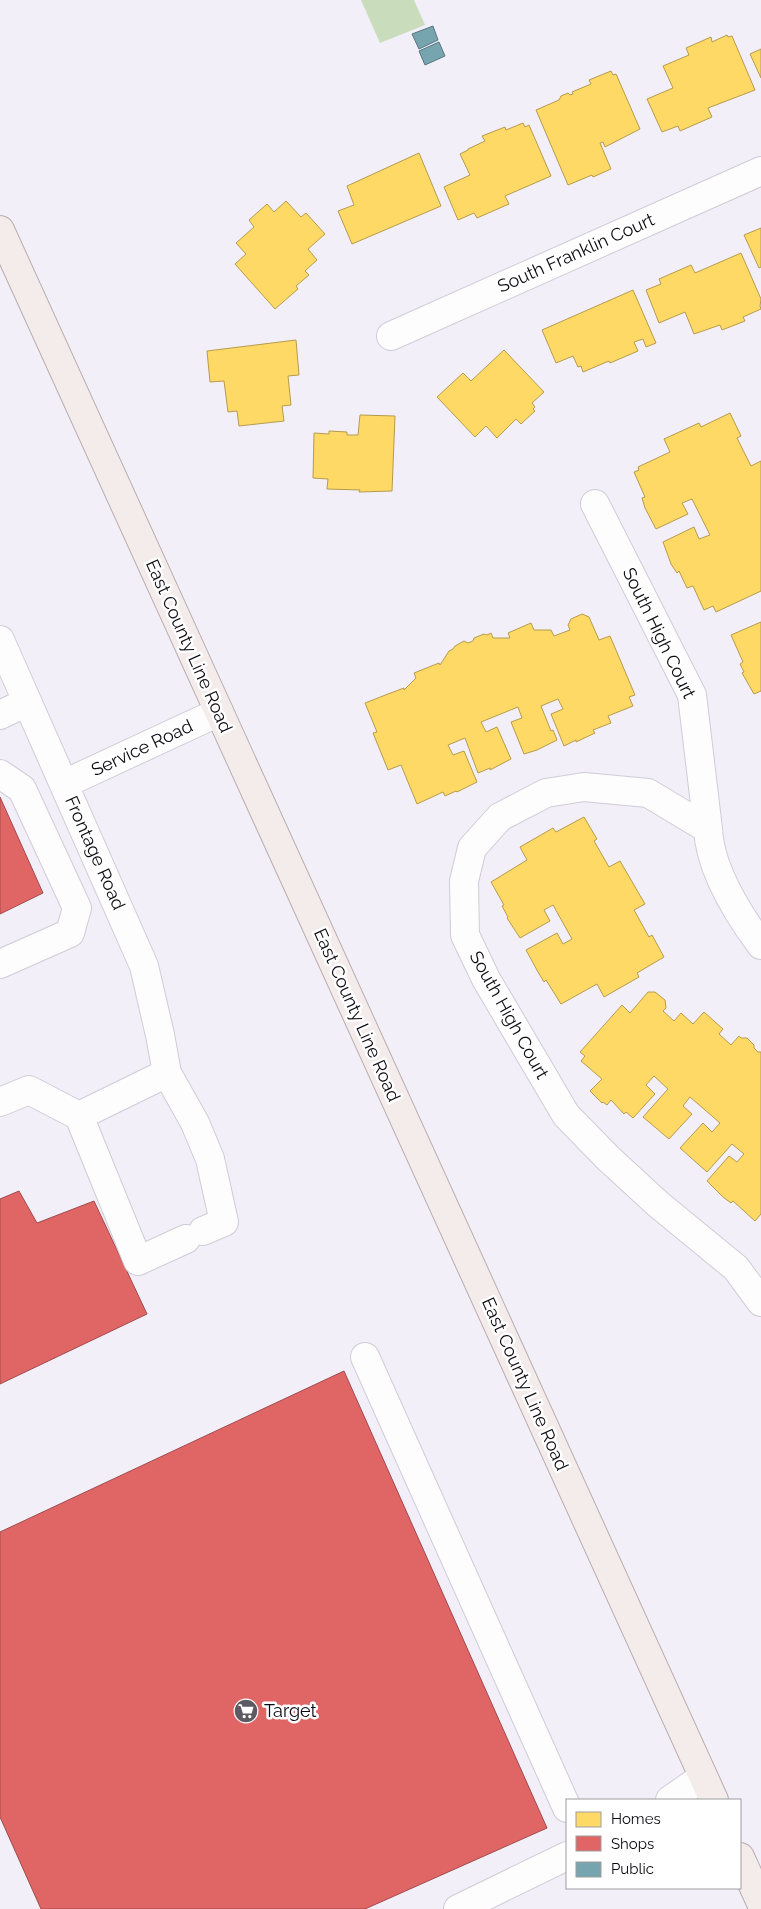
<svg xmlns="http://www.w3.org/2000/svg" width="761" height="1909" font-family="Raleway,sans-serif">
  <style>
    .green { fill: #c9dcbc }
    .homes { fill: #ffd966; stroke: #b69b4c }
    .shops { fill: #e06666; stroke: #a14a4c }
    .public { fill: #76a5af; stroke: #567680 }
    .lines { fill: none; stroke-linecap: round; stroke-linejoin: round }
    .minor-casing { stroke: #cfccd5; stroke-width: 30 }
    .major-casing { stroke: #b9adad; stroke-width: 30 }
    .minor { stroke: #fdfdfe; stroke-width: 28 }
    .major { stroke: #f3eceb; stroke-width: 28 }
    .labels { text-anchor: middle; stroke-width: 5; stroke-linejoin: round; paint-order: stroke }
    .street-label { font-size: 18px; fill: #0d0a11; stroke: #fff }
    .poi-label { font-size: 18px; fill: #0d0a11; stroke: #fff; text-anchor: start }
  </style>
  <rect width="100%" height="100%" fill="#f2eff9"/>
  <path class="green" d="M 361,0 L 414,0 L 425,25 L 380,43 Z"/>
  <path class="homes" d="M 727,35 L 728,37 L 732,36 L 755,90 L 708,108 L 712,117 L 680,131 L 678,126 L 662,132 L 647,99 L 673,88 L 663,66 L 689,55 L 686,48 L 711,37 L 712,42 Z
    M 761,49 L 761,78 L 750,54 Z
    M 611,71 L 613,75 L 616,74 L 640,129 L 605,147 L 603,142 L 600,143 L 611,169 L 593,177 L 592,175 L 568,185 L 536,110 L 559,100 L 561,96 L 568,93 L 570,95 L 573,94 L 572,92 L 591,84 L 589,80 Z
    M 523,123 L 525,127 L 529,125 L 551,176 L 505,196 L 509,204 L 477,218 L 474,213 L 458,220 L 444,187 L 470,175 L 460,154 L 468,150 L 468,149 L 485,141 L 482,136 L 505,127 L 506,130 Z
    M 419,153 L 441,206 L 352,244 L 338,211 L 354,205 L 347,186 Z
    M 286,201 L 301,217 L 306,213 L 325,234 L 308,249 L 317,260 L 305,271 L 309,275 L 296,286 L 298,289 L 275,309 L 235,264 L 246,254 L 236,243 L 254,227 L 249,220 L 267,204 L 274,212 Z
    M 761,228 L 761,267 L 759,268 L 744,235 Z
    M 741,253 L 761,299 L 760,306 L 761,309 L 743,317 L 745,321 L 722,330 L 720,325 L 694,334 L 685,312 L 659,323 L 646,290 L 661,284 L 659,279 L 691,265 L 695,273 Z
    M 633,290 L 656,343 L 646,347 L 643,339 L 634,342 L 638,351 L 610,363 L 609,361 L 583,372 L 581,366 L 578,367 L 573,356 L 556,363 L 542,330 Z
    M 296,340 L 299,375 L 288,376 L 291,405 L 282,406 L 284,421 L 239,426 L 237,411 L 228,412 L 224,381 L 210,382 L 207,351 Z
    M 504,350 L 544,392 L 532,403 L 535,407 L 533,409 L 535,411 L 521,424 L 516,419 L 497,438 L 486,426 L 475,437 L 437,397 L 463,373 L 471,381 Z
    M 730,413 L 741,436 L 737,438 L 751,466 L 761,461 L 761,591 L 716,612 L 713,606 L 704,610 L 693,586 L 687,588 L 679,571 L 677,573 L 671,564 L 663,542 L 694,527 L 699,539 L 710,535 L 692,499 L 682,503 L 688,514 L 656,529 L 645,508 L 642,498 L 645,497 L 634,472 L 639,470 L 638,467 L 670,452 L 664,439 L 699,423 L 701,427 Z
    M 360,415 L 395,416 L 392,491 L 359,492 L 360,490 L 327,489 L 328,479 L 313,478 L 314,433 L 329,434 L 329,431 L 347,432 L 347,435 L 358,435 Z
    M 582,614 L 589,617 L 599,640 L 610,636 L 635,695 L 629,697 L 633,706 L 608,716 L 611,723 L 593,730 L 595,733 L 576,742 L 576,740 L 564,746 L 551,714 L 563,709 L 558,699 L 541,706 L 551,731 L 553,730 L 557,740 L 537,750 L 524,754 L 511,722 L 522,718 L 518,707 L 481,722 L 486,732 L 497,727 L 511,759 L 490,770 L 490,768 L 478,773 L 465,738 L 448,745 L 453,755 L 464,751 L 477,782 L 457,792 L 456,791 L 445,796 L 443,792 L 417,804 L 401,765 L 388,770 L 373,733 L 377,732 L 365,703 L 388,694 L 404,688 L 404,690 L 416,678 L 414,673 L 439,663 L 440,665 L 449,651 L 453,649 L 455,646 L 464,641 L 468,643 L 473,641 L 474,638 L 484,634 L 487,635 L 491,633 L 493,638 L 510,638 L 508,633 L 531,623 L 534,630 L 551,630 L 554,636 L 570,630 L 568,625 L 571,619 Z
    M 761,622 L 761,691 L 754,694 L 742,673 L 744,672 L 740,664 L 743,662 L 731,635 Z
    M 584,817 L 597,839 L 594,841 L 609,867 L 620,861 L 645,904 L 634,910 L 649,937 L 652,935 L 664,957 L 637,973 L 639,977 L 604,997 L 597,984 L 561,1004 L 546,980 L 544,982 L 538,972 L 526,950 L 557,933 L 563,944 L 572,939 L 553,905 L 544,910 L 550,921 L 520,938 L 507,918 L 508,917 L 502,906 L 504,905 L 491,882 L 527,860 L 520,847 L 553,828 L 556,832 Z
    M 648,992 L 655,992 L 665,1000 L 666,1008 L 663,1011 L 674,1021 L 681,1013 L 693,1024 L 704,1012 L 723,1029 L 719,1034 L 731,1045 L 739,1036 L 741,1038 L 747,1038 L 754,1045 L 754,1048 L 758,1052 L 761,1052 L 761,1214 L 755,1221 L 733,1201 L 731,1203 L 723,1197 L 707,1181 L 729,1156 L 737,1162 L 744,1154 L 732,1144 L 707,1172 L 680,1148 L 703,1123 L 712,1132 L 720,1123 L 690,1097 L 683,1106 L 692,1114 L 669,1139 L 643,1117 L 668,1089 L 654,1076 L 646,1085 L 655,1094 L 633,1118 L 626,1112 L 624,1114 L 611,1100 L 607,1105 L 603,1102 L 602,1103 L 590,1091 L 602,1079 L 581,1061 L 585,1056 L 580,1052 L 622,1005 L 630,1013 Z"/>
  <path class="shops" d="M 0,797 L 43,893 L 0,914 Z
    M 19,1191 L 37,1223 L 94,1201 L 147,1314 L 0,1384 L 0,1199 Z
    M 344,1371 L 547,1828 L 365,1909 L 41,1909 L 0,1817 L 0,1532 Z"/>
  <path class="public" d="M 433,26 L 438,40 L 419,49 L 412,34 Z
    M 439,42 L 445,56 L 425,65 L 419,51 Z"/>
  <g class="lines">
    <g class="minor-casing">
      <path id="minor" d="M 391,336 L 761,171
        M 595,504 L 692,695 L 708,829
        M 0,640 L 144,966 L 160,1035 L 167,1073 L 195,1123 L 210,1159 L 224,1222 L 203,1231
        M 0,715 L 27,702
        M 0,774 L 22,789 L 77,908 L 70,933 L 0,964
        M 64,784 L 219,712
        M 761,945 C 738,914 710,869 708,829 L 648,793 L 584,787 L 546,793 L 500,817 L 472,848 L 464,881 L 465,935 L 486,979 L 566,1115 L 608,1158 L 658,1204 L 736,1268 L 761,1302
        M 0,1102 L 29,1090 L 79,1116 L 138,1261 L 186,1239
        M 79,1116 L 167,1073
        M 365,1357 L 567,1808
        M 670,1800 L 703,1777
        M 458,1909 L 567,1856"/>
    </g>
    <g class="major-casing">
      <path id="major" d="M 0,230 L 714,1800
        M 740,1857 L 761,1903"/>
    </g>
    <use href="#minor" class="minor"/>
    <use href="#major" class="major"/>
  </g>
  <defs>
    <g id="supermarket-disc" transform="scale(1.25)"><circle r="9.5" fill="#5d5a62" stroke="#fff"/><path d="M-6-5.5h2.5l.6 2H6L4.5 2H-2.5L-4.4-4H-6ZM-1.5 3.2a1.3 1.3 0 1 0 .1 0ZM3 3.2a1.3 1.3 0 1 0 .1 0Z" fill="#fff"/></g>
  </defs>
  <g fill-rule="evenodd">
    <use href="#supermarket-disc" x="246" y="1711"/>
  </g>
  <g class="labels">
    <g class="street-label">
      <text transform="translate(576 253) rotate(-24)" y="6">South Franklin Court</text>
      <text transform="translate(659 633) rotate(64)" y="6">South High Court</text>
      <text transform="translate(189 646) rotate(66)" y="6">East County Line Road</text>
      <text transform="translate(142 748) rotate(-25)" y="6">Service Road</text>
      <text transform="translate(95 853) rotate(66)" y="6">Frontage Road</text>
      <text transform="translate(357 1015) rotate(66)" y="6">East County Line Road</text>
      <text transform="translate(509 1015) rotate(61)" y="6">South High Court</text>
      <text transform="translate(525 1384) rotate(66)" y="6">East County Line Road</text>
    </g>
    <g class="poi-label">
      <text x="264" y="1717">Target</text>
    </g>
  </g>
  <rect x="566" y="1799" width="175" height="90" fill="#ffffff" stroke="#9e9da0"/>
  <rect x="576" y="1812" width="25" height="15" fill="#ffd966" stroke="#9e9da0"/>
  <text x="611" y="1824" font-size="15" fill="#0d0a11">Homes</text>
  <rect x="576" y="1836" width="25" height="15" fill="#e06666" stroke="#9e9da0"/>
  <text x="611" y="1849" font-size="15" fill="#0d0a11">Shops</text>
  <rect x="576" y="1862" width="25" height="15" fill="#76a5af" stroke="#9e9da0"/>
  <text x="611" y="1874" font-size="15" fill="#0d0a11">Public</text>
</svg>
